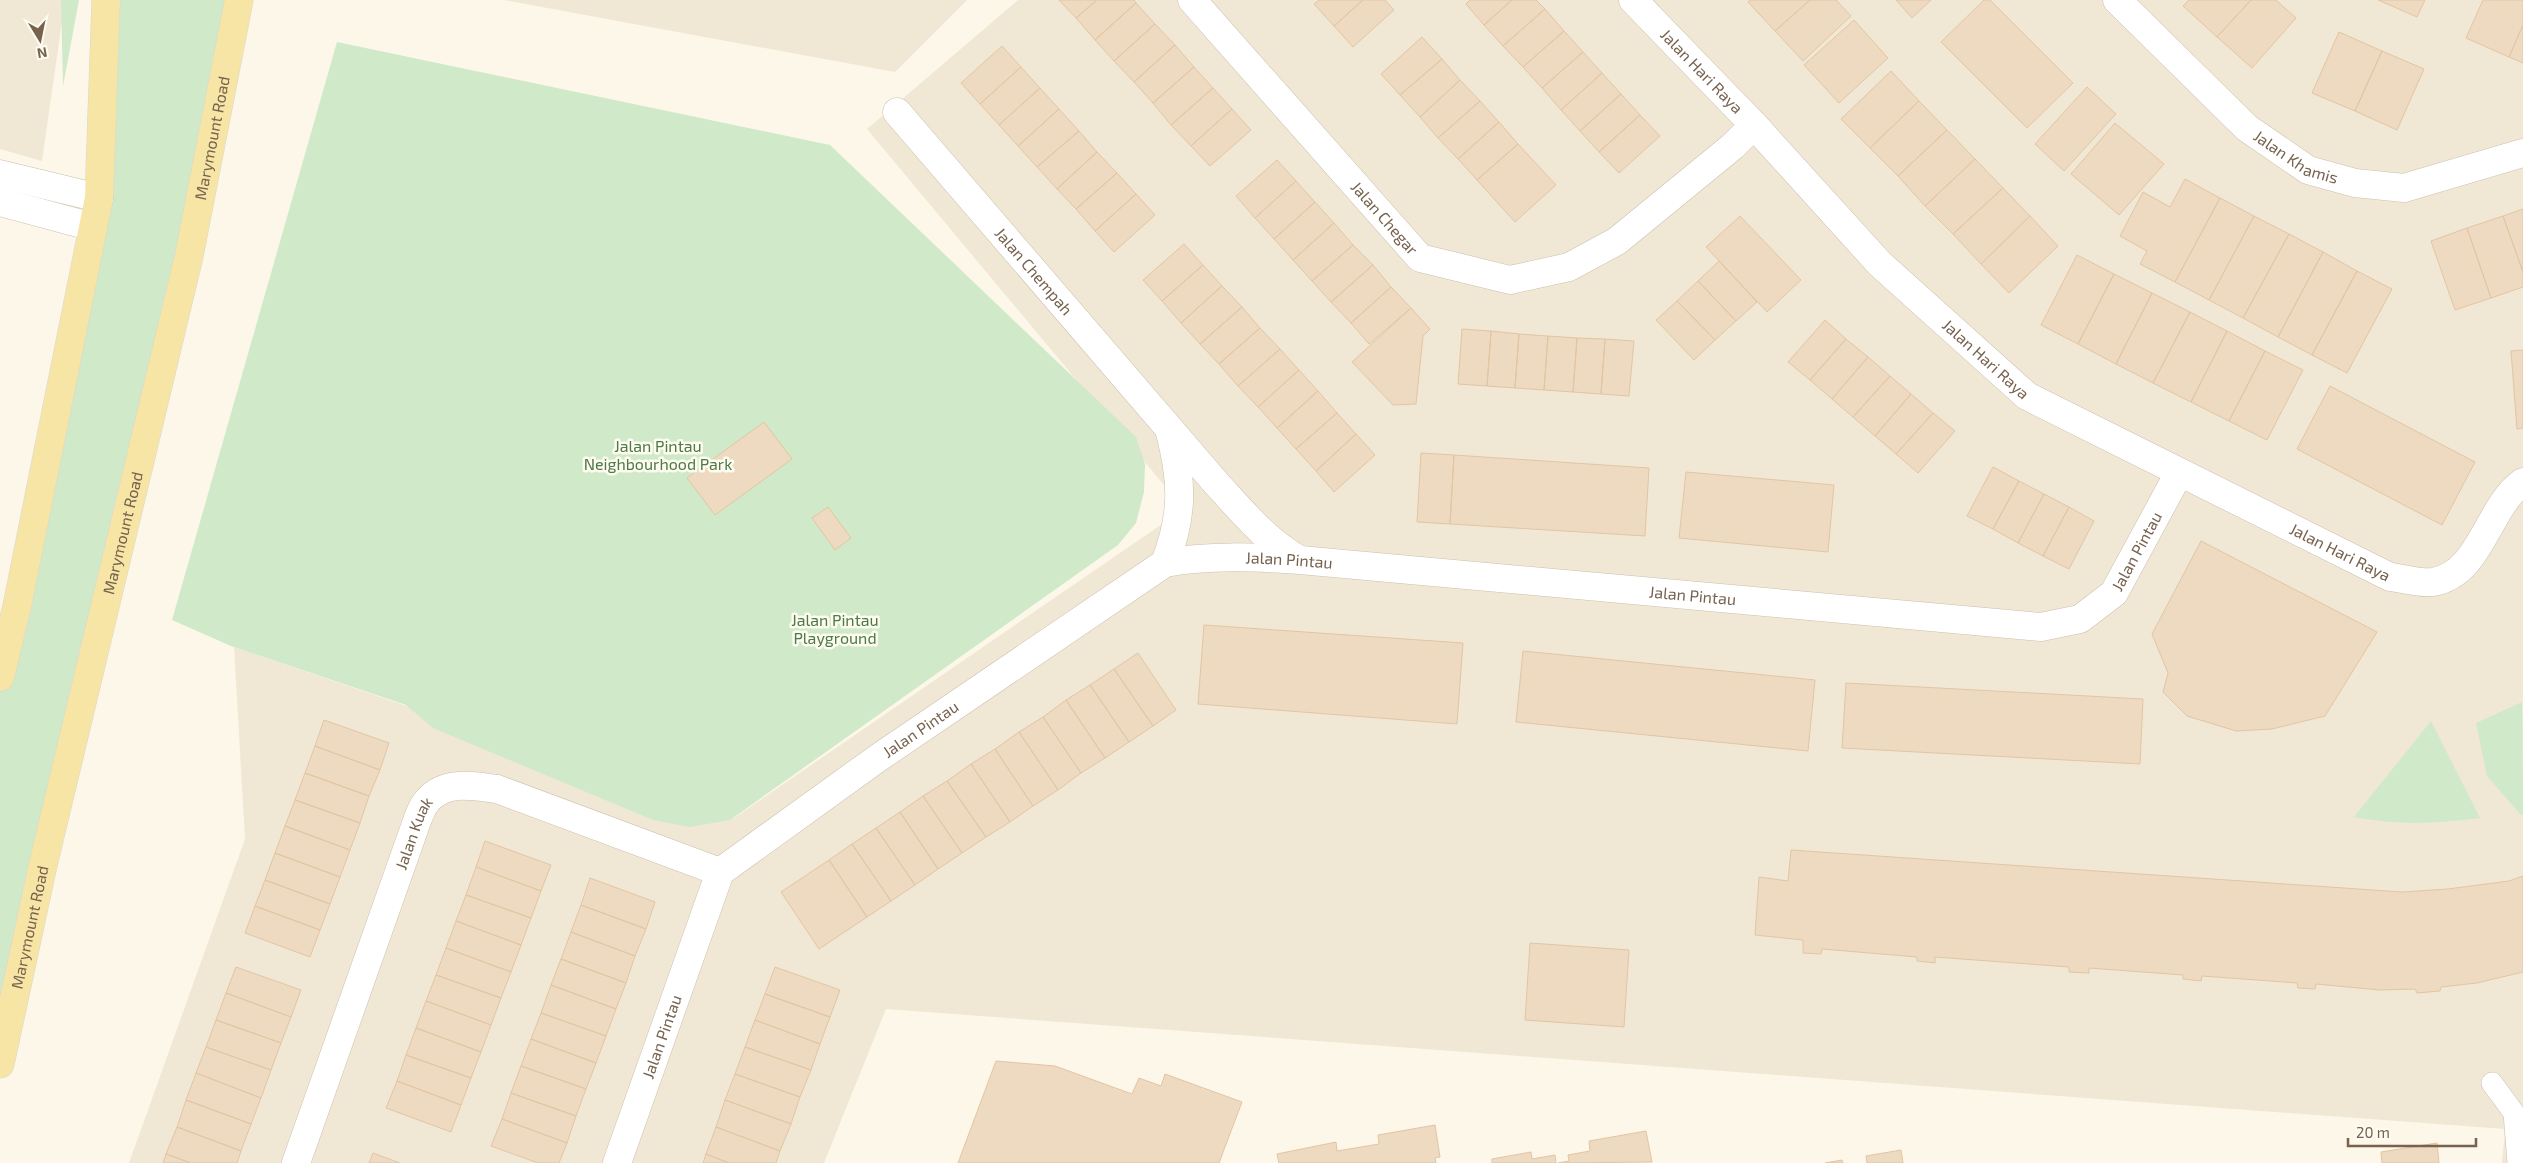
<svg xmlns="http://www.w3.org/2000/svg" width="2523" height="1163" font-family="'Exo 2',sans-serif">
  <style>
    .residential { fill: #f0e8d5 }
    .green { fill: #d0e9c8 }
    .building { fill: #eedac0; stroke: #e2c5a3 }
    .lines { fill: none; stroke-linecap: round; stroke-linejoin: round }
    .service-casing { stroke: #ccbfad; stroke-width: 22 }
    .minor-casing { stroke: #ccbfad; stroke-width: 29 }
    .primary-casing { stroke: #dbd6d1; stroke-width: 29 }
    .service { stroke: #fff; stroke-width: 21 }
    .minor { stroke: #fff; stroke-width: 28 }
    .primary { stroke: #f7e5a6; stroke-width: 28 }
    .labels { text-anchor: middle; stroke-width: 5; stroke-linejoin: round; paint-order: stroke }
    .street-label { font-size: 16px; fill: #76624e; stroke: #fefbf0 }
    .park-label { font-size: 16px; fill: #4d7a46; stroke: #fefbf0 }
  </style>
  <rect width="100%" height="100%" fill="#fcf7e9"/>
  <path class="residential" d="M 0,0 L 65,0 L 42,161 L 0,149 Z
    M 504,0 L 967,0 L 895,72 Z
    M 1018,0 L 2523,0 L 2523,1163 L 2502,1163 L 2505,1129 L 886,1009 L 824,1163 L 129,1163 L 245,839 L 234,647 L 734,818 L 1184,509 L 867,129 Z"/>
  <path class="green" d="M 61,0 L 79,0 L 63,86 Z
    M 106,0 L 239,0 L 0,1064 L 0,677 L 93,227 Z
    M 337,42 L 830,145 L 1136,437 L 1145,464 L 1144,492 L 1136,523 L 1118,545 L 730,820 L 690,827 L 653,820 L 433,728 L 406,705 L 231,646 L 172,620 Z
    M 2522,702 L 2523,814 L 2521,815 L 2487,776 L 2476,723 Z
    M 2431,721 L 2480,818 C 2435,824 2398,825 2354,817 Z"/>
  <path class="building" d="M 1059,0 L 1097,0 L 1076,18 Z
    M 1097,0 L 1134,0 L 1136,3 L 1095,40 L 1076,18 Z
    M 1319,0 L 1363,0 L 1334,26 L 1314,4 Z
    M 1363,0 L 1385,0 L 1394,10 L 1353,47 L 1334,26 Z
    M 1470,0 L 1512,0 L 1484,25 L 1466,4 Z
    M 1512,0 L 1536,0 L 1545,9 L 1503,46 L 1484,25 Z
    M 1750,0 L 1810,0 L 1775,31 L 1748,2 Z
    M 1810,0 L 1836,0 L 1851,16 L 1803,61 L 1775,31 Z
    M 1896,0 L 1931,0 L 1912,18 Z
    M 1984,0 L 1990,0 L 2073,83 L 2027,128 L 1941,42 Z
    M 2189,0 L 2251,0 L 2217,37 L 2183,6 Z
    M 2251,0 L 2276,0 L 2296,18 L 2252,68 L 2217,37 Z
    M 2378,0 L 2425,0 L 2417,17 Z
    M 2483,0 L 2523,0 L 2523,25 L 2509,57 L 2466,38 Z
    M 1136,3 L 1155,24 L 1114,61 L 1095,40 Z
    M 1545,9 L 1564,31 L 1523,67 L 1503,46 Z
    M 1854,20 L 1888,58 L 1839,103 L 1804,65 Z
    M 1155,24 L 1175,45 L 1134,82 L 1114,61 Z
    M 2523,25 L 2523,63 L 2509,57 Z
    M 1564,31 L 1583,52 L 1542,88 L 1523,67 Z
    M 2339,32 L 2382,51 L 2355,111 L 2312,93 Z
    M 1422,37 L 1442,59 L 1400,95 L 1381,74 Z
    M 1175,45 L 1194,67 L 1153,103 L 1134,82 Z
    M 1002,46 L 1021,67 L 980,104 L 961,83 Z
    M 2382,51 L 2424,69 L 2397,130 L 2355,111 Z
    M 1583,52 L 1602,73 L 1561,110 L 1542,88 Z
    M 1442,59 L 1460,80 L 1420,117 L 1400,95 Z
    M 1021,67 L 1040,88 L 999,125 L 980,104 Z
    M 1194,67 L 1213,88 L 1171,125 L 1153,103 Z
    M 1891,71 L 1919,101 L 1870,148 L 1841,119 Z
    M 1602,73 L 1621,94 L 1580,131 L 1561,110 Z
    M 1460,80 L 1480,101 L 1438,138 L 1420,117 Z
    M 2087,87 L 2116,114 L 2064,171 L 2035,144 Z
    M 1040,88 L 1059,109 L 1018,146 L 999,125 Z
    M 1213,88 L 1232,109 L 1191,146 L 1171,125 Z
    M 1621,94 L 1640,115 L 1599,152 L 1580,131 Z
    M 1480,101 L 1499,122 L 1458,159 L 1438,138 Z
    M 1919,101 L 1947,130 L 1898,176 L 1870,148 Z
    M 1059,109 L 1079,131 L 1037,167 L 1018,146 Z
    M 1232,109 L 1251,130 L 1210,166 L 1191,146 Z
    M 1640,115 L 1660,136 L 1619,173 L 1599,152 Z
    M 1499,122 L 1518,144 L 1477,180 L 1458,159 Z
    M 2115,123 L 2164,164 L 2119,215 L 2071,174 Z
    M 1947,130 L 1975,159 L 1925,206 L 1898,176 Z
    M 1079,131 L 1097,152 L 1057,189 L 1037,167 Z
    M 1518,144 L 1556,185 L 1515,222 L 1477,180 Z
    M 1097,152 L 1117,173 L 1076,209 L 1057,189 Z
    M 1975,159 L 2003,188 L 1953,234 L 1925,206 Z
    M 1277,160 L 1296,181 L 1255,218 L 1236,196 Z
    M 1117,173 L 1136,194 L 1095,231 L 1076,209 Z
    M 2185,179 L 2220,198 L 2175,282 L 2140,264 L 2147,251 L 2120,236 L 2143,192 L 2170,207 Z
    M 1296,181 L 1315,202 L 1274,239 L 1255,218 Z
    M 2003,188 L 2030,216 L 1981,264 L 1953,234 Z
    M 1136,194 L 1155,215 L 1114,252 L 1095,231 Z
    M 2220,198 L 2254,216 L 2209,300 L 2175,282 Z
    M 1315,202 L 1334,223 L 1293,260 L 1274,239 Z
    M 2523,209 L 2523,272 L 2503,216 Z
    M 1740,216 L 1801,280 L 1767,312 L 1706,247 Z
    M 2030,216 L 2058,246 L 2009,293 L 1981,264 Z
    M 2254,216 L 2289,234 L 2243,318 L 2209,300 Z
    M 2503,216 L 2523,272 L 2523,287 L 2491,298 L 2467,228 Z
    M 1334,223 L 1353,245 L 1312,281 L 1293,260 Z
    M 2467,228 L 2491,298 L 2455,310 L 2431,241 Z
    M 2289,234 L 2323,252 L 2278,337 L 2243,318 Z
    M 1184,244 L 1203,265 L 1162,301 L 1143,280 Z
    M 1353,245 L 1373,265 L 1331,302 L 1312,281 Z
    M 2323,252 L 2357,271 L 2312,355 L 2278,337 Z
    M 2077,255 L 2114,274 L 2078,344 L 2041,325 Z
    M 1719,261 L 1757,302 L 1736,321 L 1698,281 Z
    M 1203,265 L 1222,286 L 1181,323 L 1162,301 Z
    M 1373,265 L 1391,287 L 1351,323 L 1331,302 Z
    M 2357,271 L 2392,289 L 2347,373 L 2312,355 Z
    M 2114,274 L 2152,293 L 2116,364 L 2078,344 Z
    M 1698,281 L 1736,321 L 1715,340 L 1677,301 Z
    M 1222,286 L 1242,307 L 1200,344 L 1181,323 Z
    M 1391,287 L 1411,308 L 1369,344 L 1351,323 Z
    M 2152,293 L 2190,312 L 2153,383 L 2116,364 Z
    M 1677,301 L 1715,340 L 1694,360 L 1656,320 Z
    M 1242,307 L 1260,328 L 1219,364 L 1200,344 Z
    M 1411,308 L 1430,329 L 1423,336 L 1416,404 L 1393,405 L 1352,362 Z
    M 2190,312 L 2227,331 L 2191,402 L 2153,383 Z
    M 1825,320 L 1846,339 L 1810,380 L 1788,362 Z
    M 1260,328 L 1280,349 L 1238,386 L 1219,364 Z
    M 1462,329 L 1491,331 L 1487,386 L 1458,384 Z
    M 1491,331 L 1519,334 L 1515,388 L 1487,386 Z
    M 2227,331 L 2265,351 L 2229,421 L 2191,402 Z
    M 1519,334 L 1548,336 L 1544,390 L 1515,388 Z
    M 1548,336 L 1577,338 L 1573,392 L 1544,390 Z
    M 1577,338 L 1605,339 L 1601,394 L 1573,392 Z
    M 1605,339 L 1634,341 L 1629,396 L 1601,394 Z
    M 1846,339 L 1868,357 L 1832,399 L 1810,380 Z
    M 1280,349 L 1299,370 L 1258,407 L 1238,386 Z
    M 2523,350 L 2523,428 L 2517,429 L 2511,351 Z
    M 2265,351 L 2303,370 L 2267,440 L 2229,421 Z
    M 1868,357 L 1890,376 L 1853,417 L 1832,399 Z
    M 1299,370 L 1318,391 L 1277,428 L 1258,407 Z
    M 1890,376 L 1911,394 L 1875,436 L 1853,417 Z
    M 2330,386 L 2475,462 L 2442,525 L 2297,449 Z
    M 1318,391 L 1337,413 L 1296,449 L 1277,428 Z
    M 1911,394 L 1933,413 L 1896,454 L 1875,436 Z
    M 1337,413 L 1356,434 L 1316,471 L 1296,449 Z
    M 1933,413 L 1955,431 L 1918,473 L 1896,454 Z
    M 764,422 L 792,459 L 715,515 L 687,478 Z
    M 1356,434 L 1375,455 L 1334,492 L 1316,471 Z
    M 1421,453 L 1454,455 L 1450,524 L 1417,522 Z
    M 1454,455 L 1649,468 L 1645,536 L 1450,524 Z
    M 1993,467 L 2019,481 L 1993,529 L 1967,516 Z
    M 1686,472 L 1834,485 L 1828,552 L 1679,538 Z
    M 2019,481 L 2044,494 L 2018,543 L 1993,529 Z
    M 2044,494 L 2069,507 L 2043,556 L 2018,543 Z
    M 828,507 L 851,538 L 835,550 L 812,518 Z
    M 2069,507 L 2094,521 L 2069,569 L 2043,556 Z
    M 2201,541 L 2377,632 L 2325,716 L 2272,729 L 2236,731 L 2187,716 L 2163,692 L 2168,673 L 2152,634 Z
    M 1204,625 L 1463,643 L 1457,724 L 1198,704 Z
    M 1523,651 L 1815,680 L 1808,751 L 1516,722 Z
    M 1138,653 L 1176,710 L 1153,726 L 1114,669 Z
    M 1114,669 L 1153,726 L 1129,742 L 1090,685 Z
    M 1846,683 L 2143,699 L 2140,764 L 1842,748 Z
    M 1090,685 L 1129,742 L 1105,758 L 1066,700 Z
    M 1066,700 L 1105,758 L 1081,773 L 1043,717 Z
    M 1043,717 L 1081,773 L 1058,790 L 1019,732 Z
    M 324,720 L 389,743 L 380,770 L 315,746 Z
    M 1019,732 L 1058,790 L 1033,806 L 995,749 Z
    M 315,746 L 380,770 L 369,796 L 305,773 Z
    M 995,749 L 1033,806 L 1010,822 L 971,764 Z
    M 971,764 L 1010,822 L 986,837 L 947,781 Z
    M 305,773 L 369,796 L 360,823 L 295,800 Z
    M 947,781 L 986,837 L 962,853 L 923,796 Z
    M 923,796 L 962,853 L 938,869 L 900,812 Z
    M 295,800 L 360,823 L 350,850 L 285,826 Z
    M 900,812 L 938,869 L 915,885 L 876,828 Z
    M 285,826 L 350,850 L 340,877 L 275,853 Z
    M 876,828 L 915,885 L 891,901 L 852,844 Z
    M 485,841 L 551,865 L 541,891 L 476,867 Z
    M 852,844 L 891,901 L 867,917 L 829,860 Z
    M 1791,850 L 2402,892 L 2448,889 L 2509,881 L 2523,876 L 2523,972 L 2477,983 L 2441,987 L 2440,991 L 2417,993 L 2415,989 L 2380,990 L 2316,984 L 2315,989 L 2298,988 L 2297,983 L 2202,976 L 2201,981 L 2183,979 L 2183,975 L 2089,968 L 2089,973 L 2069,972 L 2069,967 L 1935,957 L 1935,963 L 1917,961 L 1917,957 L 1822,949 L 1821,954 L 1803,953 L 1803,940 L 1755,935 L 1759,877 L 1788,881 Z
    M 275,853 L 340,877 L 330,904 L 265,880 Z
    M 829,860 L 867,917 L 819,949 L 781,892 Z
    M 476,867 L 541,891 L 531,918 L 466,895 Z
    M 590,878 L 655,902 L 646,929 L 581,905 Z
    M 265,880 L 330,904 L 320,930 L 255,906 Z
    M 466,895 L 531,918 L 521,945 L 456,921 Z
    M 581,905 L 646,929 L 635,956 L 571,932 Z
    M 255,906 L 320,930 L 310,957 L 245,933 Z
    M 456,921 L 521,945 L 511,972 L 446,948 Z
    M 571,932 L 635,956 L 626,983 L 561,959 Z
    M 1530,943 L 1629,950 L 1624,1027 L 1525,1020 Z
    M 446,948 L 511,972 L 501,998 L 436,975 Z
    M 561,959 L 626,983 L 616,1009 L 551,985 Z
    M 236,967 L 301,990 L 291,1017 L 226,993 Z
    M 775,967 L 840,990 L 830,1017 L 765,994 Z
    M 436,975 L 501,998 L 491,1025 L 426,1001 Z
    M 551,985 L 616,1009 L 606,1036 L 541,1013 Z
    M 226,993 L 291,1017 L 281,1043 L 216,1020 Z
    M 765,994 L 830,1017 L 820,1044 L 755,1020 Z
    M 426,1001 L 491,1025 L 481,1052 L 416,1028 Z
    M 541,1013 L 606,1036 L 596,1063 L 531,1039 Z
    M 216,1020 L 281,1043 L 271,1070 L 206,1047 Z
    M 755,1020 L 820,1044 L 811,1070 L 745,1047 Z
    M 416,1028 L 481,1052 L 471,1078 L 406,1055 Z
    M 531,1039 L 596,1063 L 586,1089 L 521,1066 Z
    M 206,1047 L 271,1070 L 261,1098 L 196,1073 Z
    M 745,1047 L 811,1070 L 800,1097 L 735,1074 Z
    M 406,1055 L 471,1078 L 461,1105 L 397,1081 Z
    M 996,1061 L 1055,1066 L 1132,1094 L 1139,1078 L 1161,1086 L 1165,1074 L 1242,1102 L 1219,1163 L 958,1163 Z
    M 521,1066 L 586,1089 L 576,1116 L 511,1093 Z
    M 196,1073 L 261,1098 L 251,1124 L 186,1100 Z
    M 735,1074 L 800,1097 L 791,1124 L 725,1100 Z
    M 397,1081 L 461,1105 L 451,1132 L 386,1108 Z
    M 511,1093 L 576,1116 L 567,1143 L 502,1119 Z
    M 186,1100 L 251,1124 L 241,1151 L 177,1127 Z
    M 725,1100 L 791,1124 L 780,1151 L 716,1127 Z
    M 502,1119 L 567,1143 L 559,1163 L 538,1163 L 491,1146 Z
    M 1435,1125 L 1440,1157 L 1435,1158 L 1436,1163 L 1279,1163 L 1277,1154 L 1336,1142 L 1337,1151 L 1379,1144 L 1378,1135 Z
    M 177,1127 L 241,1151 L 237,1163 L 191,1163 L 166,1154 Z
    M 716,1127 L 780,1151 L 776,1163 L 729,1163 L 706,1154 Z
    M 1646,1131 L 1652,1162 L 1558,1163 L 1569,1161 L 1568,1155 L 1590,1151 L 1589,1141 Z
    M 2437,1143 L 2439,1163 L 2382,1163 L 2381,1152 Z
    M 1901,1150 L 1903,1163 L 1867,1163 L 1866,1156 Z
    M 1531,1152 L 1532,1159 L 1555,1155 L 1556,1163 L 1492,1163 L 1492,1159 Z
    M 373,1153 L 400,1163 L 369,1163 Z
    M 166,1154 L 191,1163 L 163,1163 Z
    M 706,1154 L 729,1163 L 703,1163 Z
    M 1842,1160 L 1843,1163 L 1825,1163 Z"/>
  <g class="lines">
    <g class="service-casing">
      <path id="service" d="M 2492,1083 L 2514,1113 L 2518,1163"/>
    </g>
    <g class="minor-casing">
      <g id="minor">
        <path id="s1" d="M 1192,0 L 1420,258 L 1510,280 L 1569,267 L 1617,241 L 1733,146 L 1754,125"/>
        <path id="s2" d="M 1633,0 L 1754,125 L 1879,263 L 2027,396 L 2390,577 C 2403,578 2420,584 2433,582 C 2482,573 2487,507 2523,482"/>
        <path id="s3" d="M 2117,0 L 2247,128 L 2308,170 L 2355,183 L 2404,188 L 2523,153"/>
        <path id="s4" d="M 897,112 L 1216,483 C 1242,511 1265,540 1298,559"/>
        <path d="M 0,174 L 99,198"/>
        <path d="M 0,202 L 93,227"/>
        <path d="M 1165,563 C 1183,516 1183,482 1170,433"/>
        <path id="s5" d="M 296,1163 L 412,835 C 416,825 420,808 428,800 C 446,780 473,786 497,789 L 720,872"/>
        <path id="s6" d="M 617,1163 L 720,872 L 878,758 L 1165,563 C 1210,555 1254,557 1300,560 L 2041,627 L 2080,619 L 2114,593 L 2179,473"/>
      </g>
    </g>
    <g class="primary-casing">
      <g id="primary">
        <path d="M 0,677 L 17,606 L 99,198 L 106,0"/>
        <path id="s7" d="M 0,1064 L 43,865 L 189,256 L 239,0"/>
      </g>
    </g>
    <use href="#service" class="service"/>
    <use href="#minor" class="minor"/>
    <use href="#primary" class="primary"/>
  </g>
  <g class="labels">
    <g class="street-label">
      <text dy="6" stroke="none"><textPath href="#s2" startOffset="99">Jalan Hari Raya</textPath></text>
      <text dy="6" stroke="none"><textPath href="#s7" startOffset="950">Marymount Road</textPath></text>
      <text dy="6" stroke="none"><textPath href="#s3" startOffset="240">Jalan Khamis</textPath></text>
      <text dy="6" stroke="none"><textPath href="#s1" startOffset="291">Jalan Chegar</textPath></text>
      <text dy="6" stroke="none"><textPath href="#s4" startOffset="210">Jalan Chempah</textPath></text>
      <text dy="6" stroke="none"><textPath href="#s2" startOffset="504">Jalan Hari Raya</textPath></text>
      <text dy="6" stroke="none"><textPath href="#s7" startOffset="545">Marymount Road</textPath></text>
      <text dy="6" stroke="none"><textPath href="#s6" startOffset="1860">Jalan Pintau</textPath></text>
      <text dy="6" stroke="none"><textPath href="#s2" startOffset="909">Jalan Hari Raya</textPath></text>
      <text dy="6" stroke="none"><textPath href="#s6" startOffset="975">Jalan Pintau</textPath></text>
      <text dy="6" stroke="none"><textPath href="#s6" startOffset="1380">Jalan Pintau</textPath></text>
      <text dy="6" stroke="none"><textPath href="#s6" startOffset="555">Jalan Pintau</textPath></text>
      <text dy="6" stroke="none"><textPath href="#s5" startOffset="350">Jalan Kuak</textPath></text>
      <text dy="6" stroke="none"><textPath href="#s7" startOffset="140">Marymount Road</textPath></text>
      <text dy="6" stroke="none"><textPath href="#s6" startOffset="134">Jalan Pintau</textPath></text>
    </g>
    <g class="park-label">
      <text x="658" y="452">Jalan Pintau<tspan x="658" dy="18">Neighbourhood Park</tspan></text>
      <text x="835" y="626">Jalan Pintau<tspan x="835" dy="18">Playground</tspan></text>
    </g>
  </g>
  <g transform="translate(40 40) rotate(170)" stroke="#fefbf0" stroke-width="4" paint-order="stroke">
  <path d="M0-4L9 19L0 12L-9 19Z" fill="#76624e"/>
  <text y="-8" font-size="14" font-weight="bold" text-anchor="middle" fill="#76624e">N</text>
  </g>
  <path d="M2348 1138v8h128v-8" fill="none" stroke="#76624e" stroke-width="2.5"/>
  <text x="2356" y="1138" font-size="15" fill="#76624e" stroke="#fefbf0" stroke-width="4" paint-order="stroke">20 m</text>
</svg>
